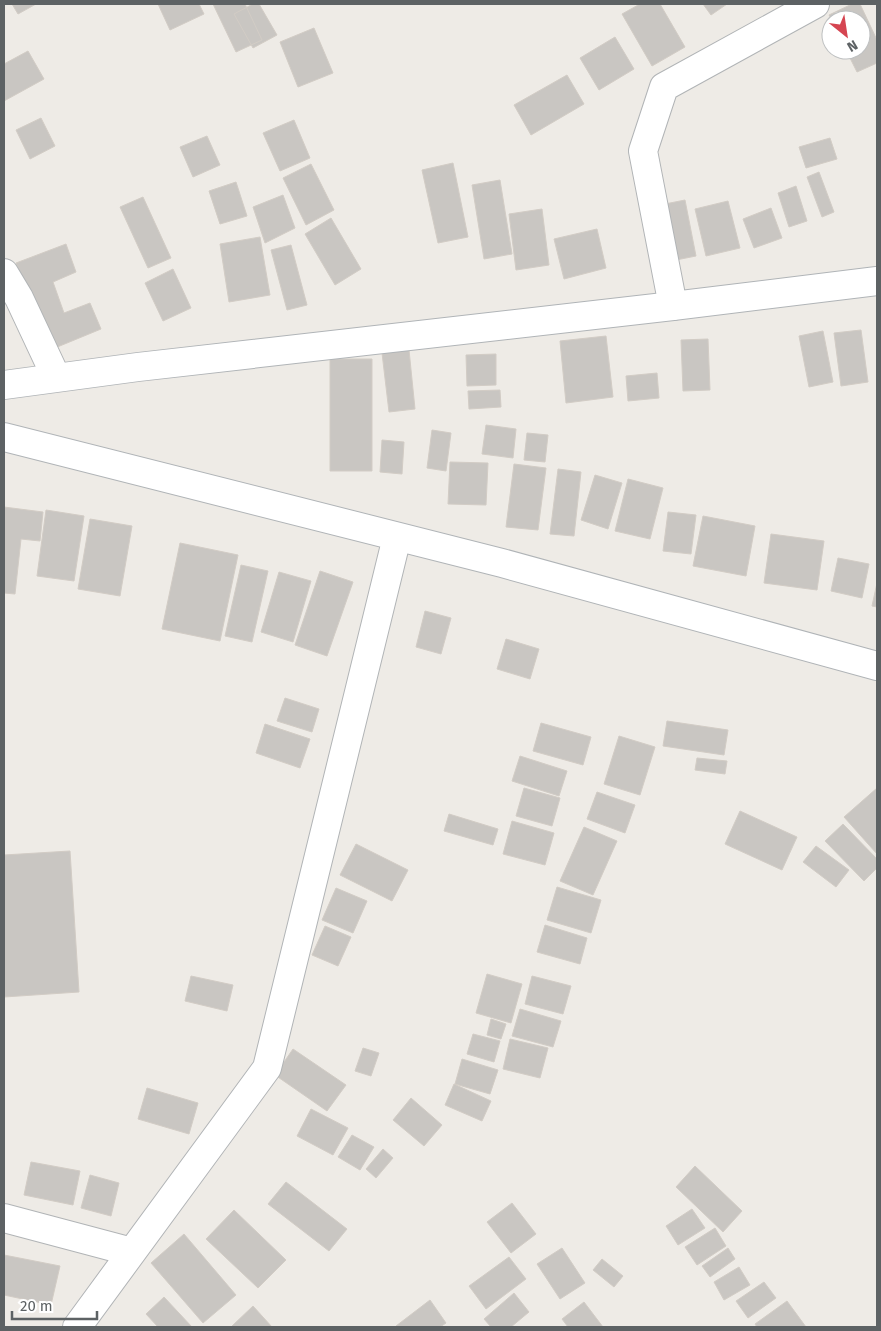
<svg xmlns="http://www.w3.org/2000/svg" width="881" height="1331" font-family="'Fira Sans',sans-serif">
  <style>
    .building { fill: #c9c6c2; stroke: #d2ccc5 }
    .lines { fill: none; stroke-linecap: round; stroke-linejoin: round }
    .street-casing { stroke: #b1b4b6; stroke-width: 30 }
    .secondary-casing { stroke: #b0b4b7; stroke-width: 30 }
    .street { stroke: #fff; stroke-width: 28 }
    .secondary { stroke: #fff; stroke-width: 28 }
  </style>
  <rect width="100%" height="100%" fill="#eeebe6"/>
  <path class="building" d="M 12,4 L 36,4 L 18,14 Z
    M 158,4 L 199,4 L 204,14 L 170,30 Z
    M 213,4 L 245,4 L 262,40 L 236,52 Z
    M 253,4 L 259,4 L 277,35 L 253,48 L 234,14 Z
    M 640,4 L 660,4 L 685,47 L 652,66 L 622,14 Z
    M 703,4 L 727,4 L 711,15 Z
    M 852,4 L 860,4 L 877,40 L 877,63 L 857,72 L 846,50 L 861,50 L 861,20 L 832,20 L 829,15 Z
    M 314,28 L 333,73 L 298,87 L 280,42 Z
    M 615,37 L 634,69 L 599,90 L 580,58 Z
    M 28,51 L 44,79 L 4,101 L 4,64 Z
    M 567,75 L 584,104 L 531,135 L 514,105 Z
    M 41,118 L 55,146 L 30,159 L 16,130 Z
    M 294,120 L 310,158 L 280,171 L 263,133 Z
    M 207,136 L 220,165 L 193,177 L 180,147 Z
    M 830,138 L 837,159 L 806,168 L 799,147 Z
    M 453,163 L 468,237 L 438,243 L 422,170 Z
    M 311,164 L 334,210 L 306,225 L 283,178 Z
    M 819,172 L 834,212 L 822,217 L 807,177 Z
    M 500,180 L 512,254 L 484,259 L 472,185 Z
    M 236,182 L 247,216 L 220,224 L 209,191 Z
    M 796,186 L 807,221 L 789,227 L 778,193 Z
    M 283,195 L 295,228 L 265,243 L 253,207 Z
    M 143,197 L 171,258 L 148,268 L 120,207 Z
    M 685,200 L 696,256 L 671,261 L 660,205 Z
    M 728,201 L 740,248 L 706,256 L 695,209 Z
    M 771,208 L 782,238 L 754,248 L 743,219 Z
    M 542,209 L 549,265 L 516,270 L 509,214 Z
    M 331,218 L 361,269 L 335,285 L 305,234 Z
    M 597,229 L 606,268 L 564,279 L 554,239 Z
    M 260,237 L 270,295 L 229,302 L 220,244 Z
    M 66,244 L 76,272 L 53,282 L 64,313 L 90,303 L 101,329 L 50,350 L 16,263 Z
    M 291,245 L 307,305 L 287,310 L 271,250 Z
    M 173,269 L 191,308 L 163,321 L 145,283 Z
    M 861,330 L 868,382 L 841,386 L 834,333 Z
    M 823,331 L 833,382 L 809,387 L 799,336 Z
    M 606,336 L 613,397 L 566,403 L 560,341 Z
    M 708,339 L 710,390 L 683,391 L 681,340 Z
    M 409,350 L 415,409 L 389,412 L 382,353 Z
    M 496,354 L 496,385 L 467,386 L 466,355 Z
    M 330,359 L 372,359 L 372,471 L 330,471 Z
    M 657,373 L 659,398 L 628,401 L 626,376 Z
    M 500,390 L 501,407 L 469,409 L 468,391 Z
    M 486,425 L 516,429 L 513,458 L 482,454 Z
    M 432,430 L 451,433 L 446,471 L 427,468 Z
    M 527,433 L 548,435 L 545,462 L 524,460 Z
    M 382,440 L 404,442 L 402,474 L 380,472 Z
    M 450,462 L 488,463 L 486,505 L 448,504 Z
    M 514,464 L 546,468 L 538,530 L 506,527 Z
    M 558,469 L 581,472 L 574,536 L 550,534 Z
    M 595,475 L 622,483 L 608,529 L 581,520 Z
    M 628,479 L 663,488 L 650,539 L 615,531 Z
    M 4,507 L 43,512 L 40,541 L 21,539 L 15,594 L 4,593 Z
    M 46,510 L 84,516 L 74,581 L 37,576 Z
    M 668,512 L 696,515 L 691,554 L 663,551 Z
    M 703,516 L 755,526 L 746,576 L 693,566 Z
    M 90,519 L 132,526 L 120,596 L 78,589 Z
    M 771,534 L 824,541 L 817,590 L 764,583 Z
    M 180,543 L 238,555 L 220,641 L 162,629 Z
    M 838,558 L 869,564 L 862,598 L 831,591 Z
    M 241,565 L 268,571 L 252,642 L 225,636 Z
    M 320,571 L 353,582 L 327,656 L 295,645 Z
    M 279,572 L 311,581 L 293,642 L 261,632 Z
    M 877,583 L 877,607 L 872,606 Z
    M 425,611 L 451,618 L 441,654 L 416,647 Z
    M 506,639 L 539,649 L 530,679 L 497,669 Z
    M 285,698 L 319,709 L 312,732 L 277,721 Z
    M 667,721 L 728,730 L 724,755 L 663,746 Z
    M 541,723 L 591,737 L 583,765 L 533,751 Z
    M 265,724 L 310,739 L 300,768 L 256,753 Z
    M 619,736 L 655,747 L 640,795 L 604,784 Z
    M 520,756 L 567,771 L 559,796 L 512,781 Z
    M 697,758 L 727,761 L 725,774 L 695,770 Z
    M 524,788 L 560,798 L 552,826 L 516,816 Z
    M 877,788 L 877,854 L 844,817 Z
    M 597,792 L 635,805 L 625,833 L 587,819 Z
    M 740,811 L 797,837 L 782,870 L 725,844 Z
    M 449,814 L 498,829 L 493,845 L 444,831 Z
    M 512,821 L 554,833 L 545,865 L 503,854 Z
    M 843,824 L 877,859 L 877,868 L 864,881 L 825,841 Z
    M 584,827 L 617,841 L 593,895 L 560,881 Z
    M 356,844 L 408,870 L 392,901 L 340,875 Z
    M 816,846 L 849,870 L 836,887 L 803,862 Z
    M 70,851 L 79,992 L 4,997 L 4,855 Z
    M 557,887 L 601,900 L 591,933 L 547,920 Z
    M 336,888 L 367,901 L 353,933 L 322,920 Z
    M 545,925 L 587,938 L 580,964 L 537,952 Z
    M 325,926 L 351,937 L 338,966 L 312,955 Z
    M 487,974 L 522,984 L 511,1023 L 476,1013 Z
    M 191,976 L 233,985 L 227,1011 L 185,1001 Z
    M 532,976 L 571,986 L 563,1014 L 525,1004 Z
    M 520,1009 L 561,1021 L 553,1047 L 512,1036 Z
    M 491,1019 L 506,1024 L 501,1039 L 487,1035 Z
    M 473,1034 L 500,1041 L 494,1062 L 467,1054 Z
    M 510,1039 L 548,1048 L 540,1078 L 503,1069 Z
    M 363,1048 L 379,1053 L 371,1076 L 355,1071 Z
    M 293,1049 L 346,1085 L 327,1111 L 275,1075 Z
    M 462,1059 L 498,1070 L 490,1094 L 455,1084 Z
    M 454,1084 L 491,1101 L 482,1121 L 445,1105 Z
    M 147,1088 L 198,1103 L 189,1134 L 138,1119 Z
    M 411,1098 L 442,1125 L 424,1146 L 393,1120 Z
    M 311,1109 L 348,1128 L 333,1155 L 297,1136 Z
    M 352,1135 L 374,1147 L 360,1170 L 338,1157 Z
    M 383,1149 L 393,1158 L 376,1178 L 366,1169 Z
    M 31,1162 L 80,1171 L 73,1205 L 24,1195 Z
    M 695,1166 L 742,1211 L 723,1232 L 676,1187 Z
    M 90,1175 L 119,1183 L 111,1216 L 81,1208 Z
    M 286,1182 L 347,1229 L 329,1251 L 268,1204 Z
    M 512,1203 L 536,1234 L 511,1253 L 487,1222 Z
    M 692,1209 L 705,1228 L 678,1245 L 666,1226 Z
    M 234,1210 L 286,1260 L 258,1288 L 206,1239 Z
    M 715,1228 L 726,1246 L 697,1265 L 685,1247 Z
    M 184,1234 L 236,1295 L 203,1323 L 151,1263 Z
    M 562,1248 L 585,1283 L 560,1299 L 537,1264 Z
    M 728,1248 L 735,1259 L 710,1277 L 702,1266 Z
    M 4,1255 L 60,1266 L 51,1305 L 4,1295 Z
    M 509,1257 L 526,1279 L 486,1309 L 469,1286 Z
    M 602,1259 L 623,1276 L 614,1287 L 593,1270 Z
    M 739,1267 L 750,1285 L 724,1300 L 714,1282 Z
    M 764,1282 L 776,1298 L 748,1318 L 736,1301 Z
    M 514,1293 L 529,1312 L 511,1327 L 491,1327 L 484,1319 Z
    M 164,1297 L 192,1327 L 158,1327 L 146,1314 Z
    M 430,1300 L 446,1323 L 440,1327 L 396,1327 L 396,1326 Z
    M 787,1301 L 806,1327 L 757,1327 L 755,1324 Z
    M 584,1302 L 603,1327 L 568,1327 L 562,1319 Z
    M 253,1306 L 272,1327 L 233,1327 L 232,1326 Z"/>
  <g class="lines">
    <g class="street-casing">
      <path id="street" d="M 4,273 L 19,298 L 56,377
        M 673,306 L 643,151 L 664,87 L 815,4
        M 4,1218 L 132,1252
        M 77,1327 L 267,1068 L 397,537"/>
    </g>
    <g class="secondary-casing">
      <path id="secondary" d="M 4,385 L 138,367 L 673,306 L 877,281
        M 4,437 L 502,563 L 877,666"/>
    </g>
    <use href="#street" class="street"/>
    <use href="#secondary" class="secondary"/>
  </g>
  <rect width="881" height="1331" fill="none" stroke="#5d6264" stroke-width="10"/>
  <g transform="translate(846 35) rotate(150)"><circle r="24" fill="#ffffff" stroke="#bec0c1"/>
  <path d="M0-4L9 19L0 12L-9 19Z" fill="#d54551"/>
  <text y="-8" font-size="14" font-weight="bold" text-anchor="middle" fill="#5d6264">N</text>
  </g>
  <path d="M12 1311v8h85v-8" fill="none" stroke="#5d6264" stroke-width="2.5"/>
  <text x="20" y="1311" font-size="15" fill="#5d6264" stroke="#ffffff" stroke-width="4" paint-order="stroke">20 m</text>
</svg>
